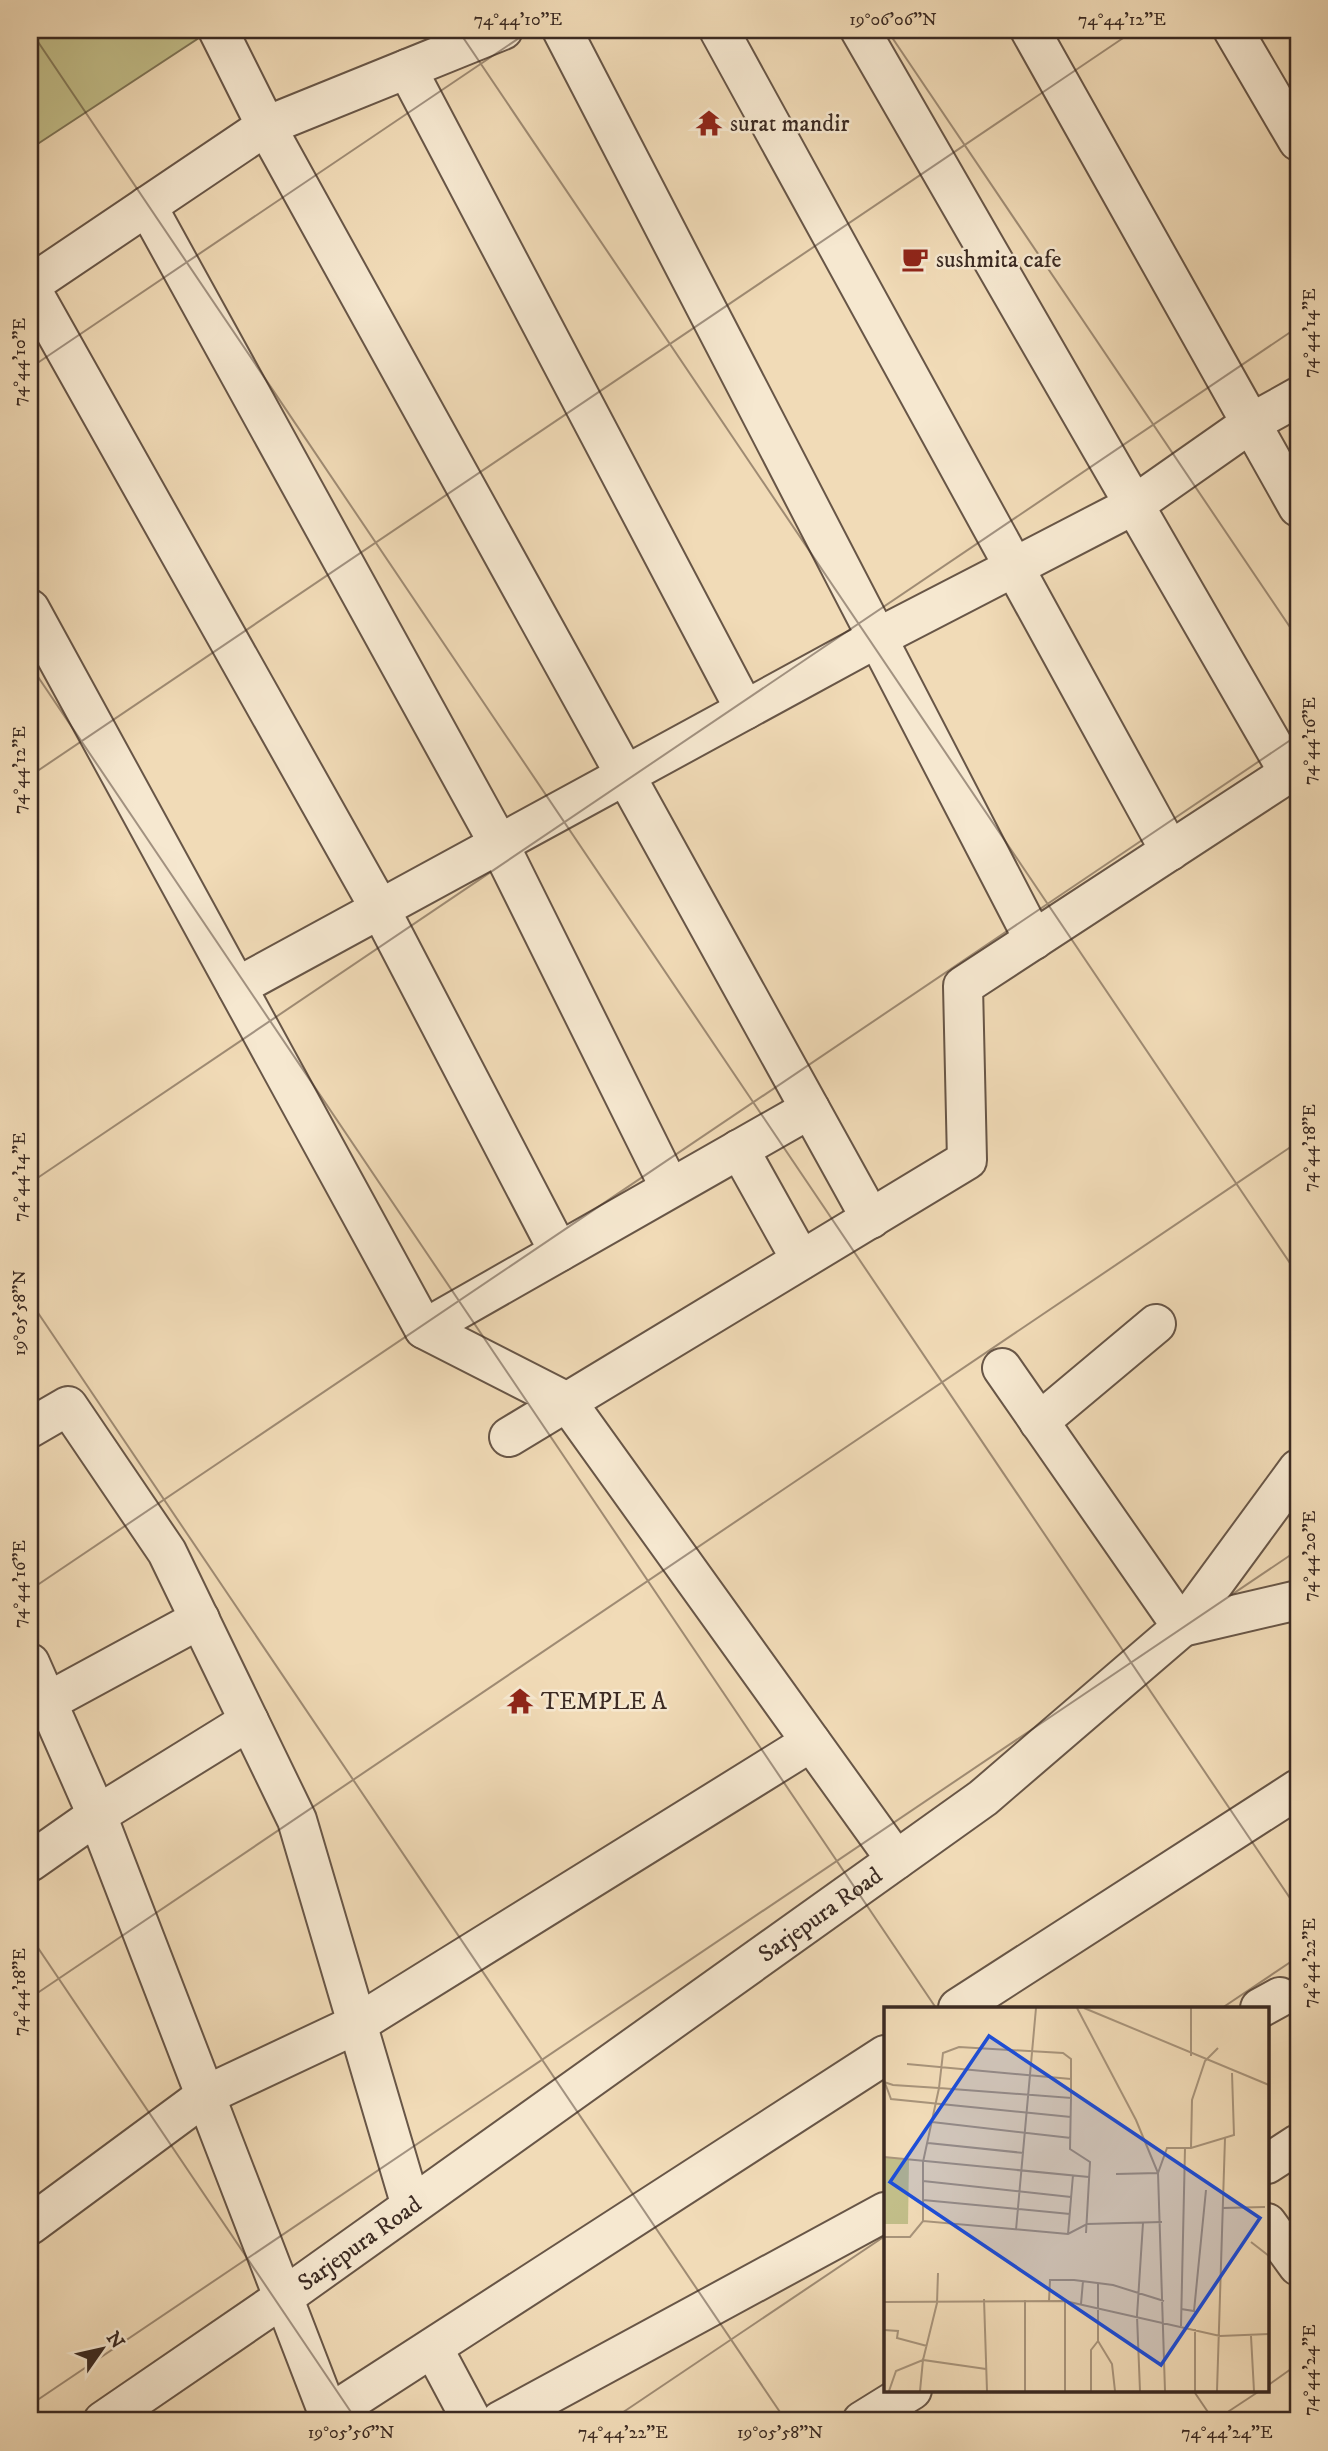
<svg xmlns="http://www.w3.org/2000/svg" width="1328" height="2451" font-family="'IM FELL DW Pica',serif">
  <style>
    .green { fill: #c2be89; stroke: #7e7456; stroke-width: 2 }
    .lines { fill: none; stroke-linecap: round; stroke-linejoin: round }
    .minor-casing { stroke: #685647; stroke-width: 42 }
    .minor { stroke: #f6e8d0; stroke-width: 38 }
    .ticks { fill: none; stroke: #3b2a22; stroke-width: 2; stroke-opacity: 0.45 }
    .labels { text-anchor: middle; stroke-width: 5; stroke-linejoin: round; paint-order: stroke }
    .poi-label { font-size: 24px; fill: #3b2a22; stroke: #f6e8d0; text-anchor: start }
    .street-label { font-size: 24px; fill: #3b2a22; stroke: #f6e8d0 }
    .inset-road { fill: none; stroke: #a8947b; stroke-width: 2 }
    .view { fill: #1d4ed8; fill-opacity: 0.15; stroke: #1d4ed8; stroke-width: 3.5 }
    .inset-edge { fill: none; stroke: #3b2a22; stroke-width: 3.5 }
    .neatline { fill: none; stroke: #3b2a22; stroke-width: 2.5 }
    .ticks-label { font-size: 18px; text-anchor: middle; fill: #3b2a22 }
  </style>
  <rect width="100%" height="100%" fill="#f1dbb7"/>
  <filter id="stains"><feTurbulence type="fractalNoise" baseFrequency=".00286" numOctaves="4"/><feColorMatrix values="0 0 0 0 .2 0 0 0 0 .09 0 0 0 0 .02 0 0 0 .5 -.17"/></filter>
  <radialGradient id="worn" r=".72"><stop offset=".6" stop-color="#630" stop-opacity="0"/><stop offset="1" stop-color="#630" stop-opacity=".3"/></radialGradient>
  <path class="green" d="M 30,30 L 211,30 L 30,149 Z"/>
  <g class="lines">
    <g class="minor-casing">
      <g id="minor">
        <path d="M 218,30 L 266,126 L 871,1219"/>
        <path d="M 562,30 L 1034,940"/>
        <path d="M 719,30 L 1170,851"/>
        <path d="M 860,30 L 1289,773 L 1298,767"/>
        <path d="M 1030,30 L 1298,507"/>
        <path d="M 1233,30 L 1298,141"/>
        <path d="M 407,69 L 745,710"/>
        <path d="M 147,206 L 499,844 L 670,1188"/>
        <path d="M 30,285 L 266,126 L 503,30"/>
        <path d="M 30,287 L 380,909 L 559,1252"/>
        <path d="M 30,609 L 424,1329 L 567,1402 L 896,1860"/>
        <path d="M 237,987 L 877,638 L 1134,505 L 1251,423 L 1298,397"/>
        <path d="M 739,1149 L 801,1260"/>
        <path d="M 424,1329 L 810,1109"/>
        <path d="M 1002,1368 L 1182,1627 L 1298,1600"/>
        <path d="M 1039,1422 L 1156,1324"/>
        <path d="M 30,1428 L 68,1406 L 167,1552 L 297,1820 L 411,2206"/>
        <path d="M 509,1437 L 967,1160 L 963,986 L 1289,773"/>
        <path d="M 30,1663 L 97,1815 L 331,2421"/>
        <path d="M 49,1701 L 200,1619"/>
        <path d="M 30,1862 L 97,1815 L 249,1721"/>
        <path d="M 958,2008 L 1298,1789"/>
        <path d="M 1260,2008 L 1280,1997"/>
        <path d="M 1267,2164 L 1298,2144"/>
        <path d="M 1267,2223 L 1298,2266"/>
        <path d="M 30,2225 L 206,2095 L 357,2024 L 811,1742"/>
        <path d="M 433,2348 L 472,2421"/>
        <path d="M 328,2415 L 885,2055"/>
        <path id="s1" d="M 103,2421 L 284,2297 L 983,1798 L 1182,1627 L 1298,1469"/>
        <path d="M 500,2421 L 885,2212"/>
        <path d="M 862,2421 L 912,2390"/>
      </g>
    </g>
    <use href="#minor" class="minor"/>
  </g>
  <path class="ticks" d="M 30,30 L 1298,1910M 458,30 L 1298,1275M 887,30 L 1298,639M 30,368 L 531,30M 30,665 L 936,2008M 30,776 L 1135,30M 30,1183 L 1298,327M 30,1301 L 786,2421M 30,1590 L 1298,735M 30,1936 L 357,2421M 30,1998 L 1298,1142M 1222,2008 L 1298,1957M 1267,2386 L 1298,2364M 1193,2390 L 1214,2421M 30,2405 L 1298,1550M 610,2421 L 885,2236M 1214,2421 L 1261,2390"/>
  <defs>
    <g id="temple-bare" transform="scale(2.1)"><path d="M0-6L5-2H3V0L6.5 2.5H4V6H1.5V3h-3V6H-4V2.5H-6.5L-3 0V-2H-5Z" fill="#8f2418" stroke="#f6e8d0" stroke-width="2.5" paint-order="stroke"/></g>
    <g id="cafe-bare" transform="scale(2.1)"><path d="M-5.5-4.5H6V0H3Q3 3.5 0 3.5H-2.5Q-5.5 3.5-5.5 0ZM3-3.2v2h1.7v-2ZM-6 4.5H4V6H-6Z" fill="#8f2418" stroke="#f6e8d0" stroke-width="2.5" paint-order="stroke"/></g>
  </defs>
  <g fill-rule="evenodd">
    <use href="#temple-bare" x="709" y="123"/>
    <use href="#cafe-bare" x="915" y="259"/>
    <use href="#temple-bare" x="520" y="1701"/>
  </g>
  <g class="labels">
    <g class="poi-label">
      <text x="730" y="131">surat mandir</text>
      <text x="936" y="267">sushmita cafe</text>
      <text x="541" y="1709">TEMPLE A</text>
    </g>
    <g class="street-label">
      <text dy="8" stroke="none"><textPath href="#s1" startOffset="878">Sarjepura Road</textPath></text>
      <text dy="8" stroke="none"><textPath href="#s1" startOffset="312">Sarjepura Road</textPath></text>
    </g>
  </g>
  <g transform="translate(884 2007)">
    <rect width="385" height="385" fill="#f1dbb7"/>
    <path d="M 0,150 L 25,153 L 24,217 L 0,217 Z" fill="#c2be89"/>
    <path class="inset-road" d="M 193,1 L 252,113 L 274,166 L 281,384M 200,1 L 385,78M 307,1 L 307,49M 23,57 L 187,72M 0,75 L 9,78 L 55,81 L 187,91 L 187,52 L 179,46 L 75,40 L 59,46 L 55,81 L 39,155 L 39,214M 1,76 L 7,92 L 187,110M 187,91 L 186,142 L 206,155 L 202,226M 48,115 L 187,131M 44,136 L 140,146M 307,141 L 308,93 L 321,54 L 334,41M 0,150 L 205,170M 232,167 L 274,166 L 283,141 L 307,141 L 350,128 L 348,66M 39,174 L 187,190M 39,193 L 186,207M 339,201 L 381,200M 132,223 L 152,1M 184,227 L 189,168M 0,230 L 26,230 L 39,214 L 184,227 L 203,217 L 278,215M 367,235 L 385,249M 214,276 L 214,334 L 228,357 L 231,384M 100,292 L 103,384M 141,293 L 141,384M 165,294 L 166,273 L 190,273 L 229,278 L 280,294M 181,294 L 181,384M 0,295 L 181,294 L 336,329 L 385,327M 197,297 L 199,274M 297,302 L 310,304 L 322,183M 297,319 L 301,141M 311,322 L 311,384M 0,323 L 14,324 L 13,331 L 43,339M 367,329 L 370,384M 5,384 L 12,364 L 39,353 L 53,296 L 54,266M 36,384 L 39,353 L 102,362M 207,384 L 207,343 L 214,334M 256,384 L 253,309 L 259,216M 333,384 L 341,131"/>
    <path class="view" d="M 105,29 L 376,211 L 277,358 L 6,175 Z"/>
    <rect width="385" height="385" class="inset-edge"/>
  </g>
  <rect width="1328" height="2451" fill="none" stroke="#f1dbb7" stroke-width="77"/>
  <g transform="translate(102 2349) rotate(56)" stroke="#f6e8d0" stroke-width="5" paint-order="stroke">
  <path d="M0-5L12 26L0 18L-12 26Z" fill="#3b2a22"/>
  <text y="-10" font-size="19" font-weight="bold" text-anchor="middle" fill="#3b2a22">N</text>
  </g>
  <rect x="38" y="38" width="1252" height="2374" class="neatline"/>
  <g class="ticks-label">
    <text x="518" y="25">74°44'10"E</text>
    <text x="893" y="25">19°06'06"N</text>
    <text x="1122" y="25">74°44'12"E</text>
    <text transform="translate(1309 333) rotate(-90)" y="6">74°44'14"E</text>
    <text transform="translate(19 362) rotate(-90)" y="6">74°44'10"E</text>
    <text transform="translate(1309 741) rotate(-90)" y="6">74°44'16"E</text>
    <text transform="translate(19 770) rotate(-90)" y="6">74°44'12"E</text>
    <text transform="translate(1309 1148) rotate(-90)" y="6">74°44'18"E</text>
    <text transform="translate(19 1177) rotate(-90)" y="6">74°44'14"E</text>
    <text transform="translate(19 1313) rotate(-90)" y="6">19°05'58"N</text>
    <text transform="translate(1309 1556) rotate(-90)" y="6">74°44'20"E</text>
    <text transform="translate(19 1584) rotate(-90)" y="6">74°44'16"E</text>
    <text transform="translate(1309 1963) rotate(-90)" y="6">74°44'22"E</text>
    <text transform="translate(19 1992) rotate(-90)" y="6">74°44'18"E</text>
    <text transform="translate(1309 2370) rotate(-90)" y="6">74°44'24"E</text>
    <text x="351" y="2438">19°05'56"N</text>
    <text x="623" y="2438">74°44'22"E</text>
    <text x="780" y="2438">19°05'58"N</text>
    <text x="1227" y="2438">74°44'24"E</text>
  </g>
  <rect width="100%" height="100%" filter="url(#stains)"/>
  <rect width="100%" height="100%" fill="url(#worn)"/>
</svg>
